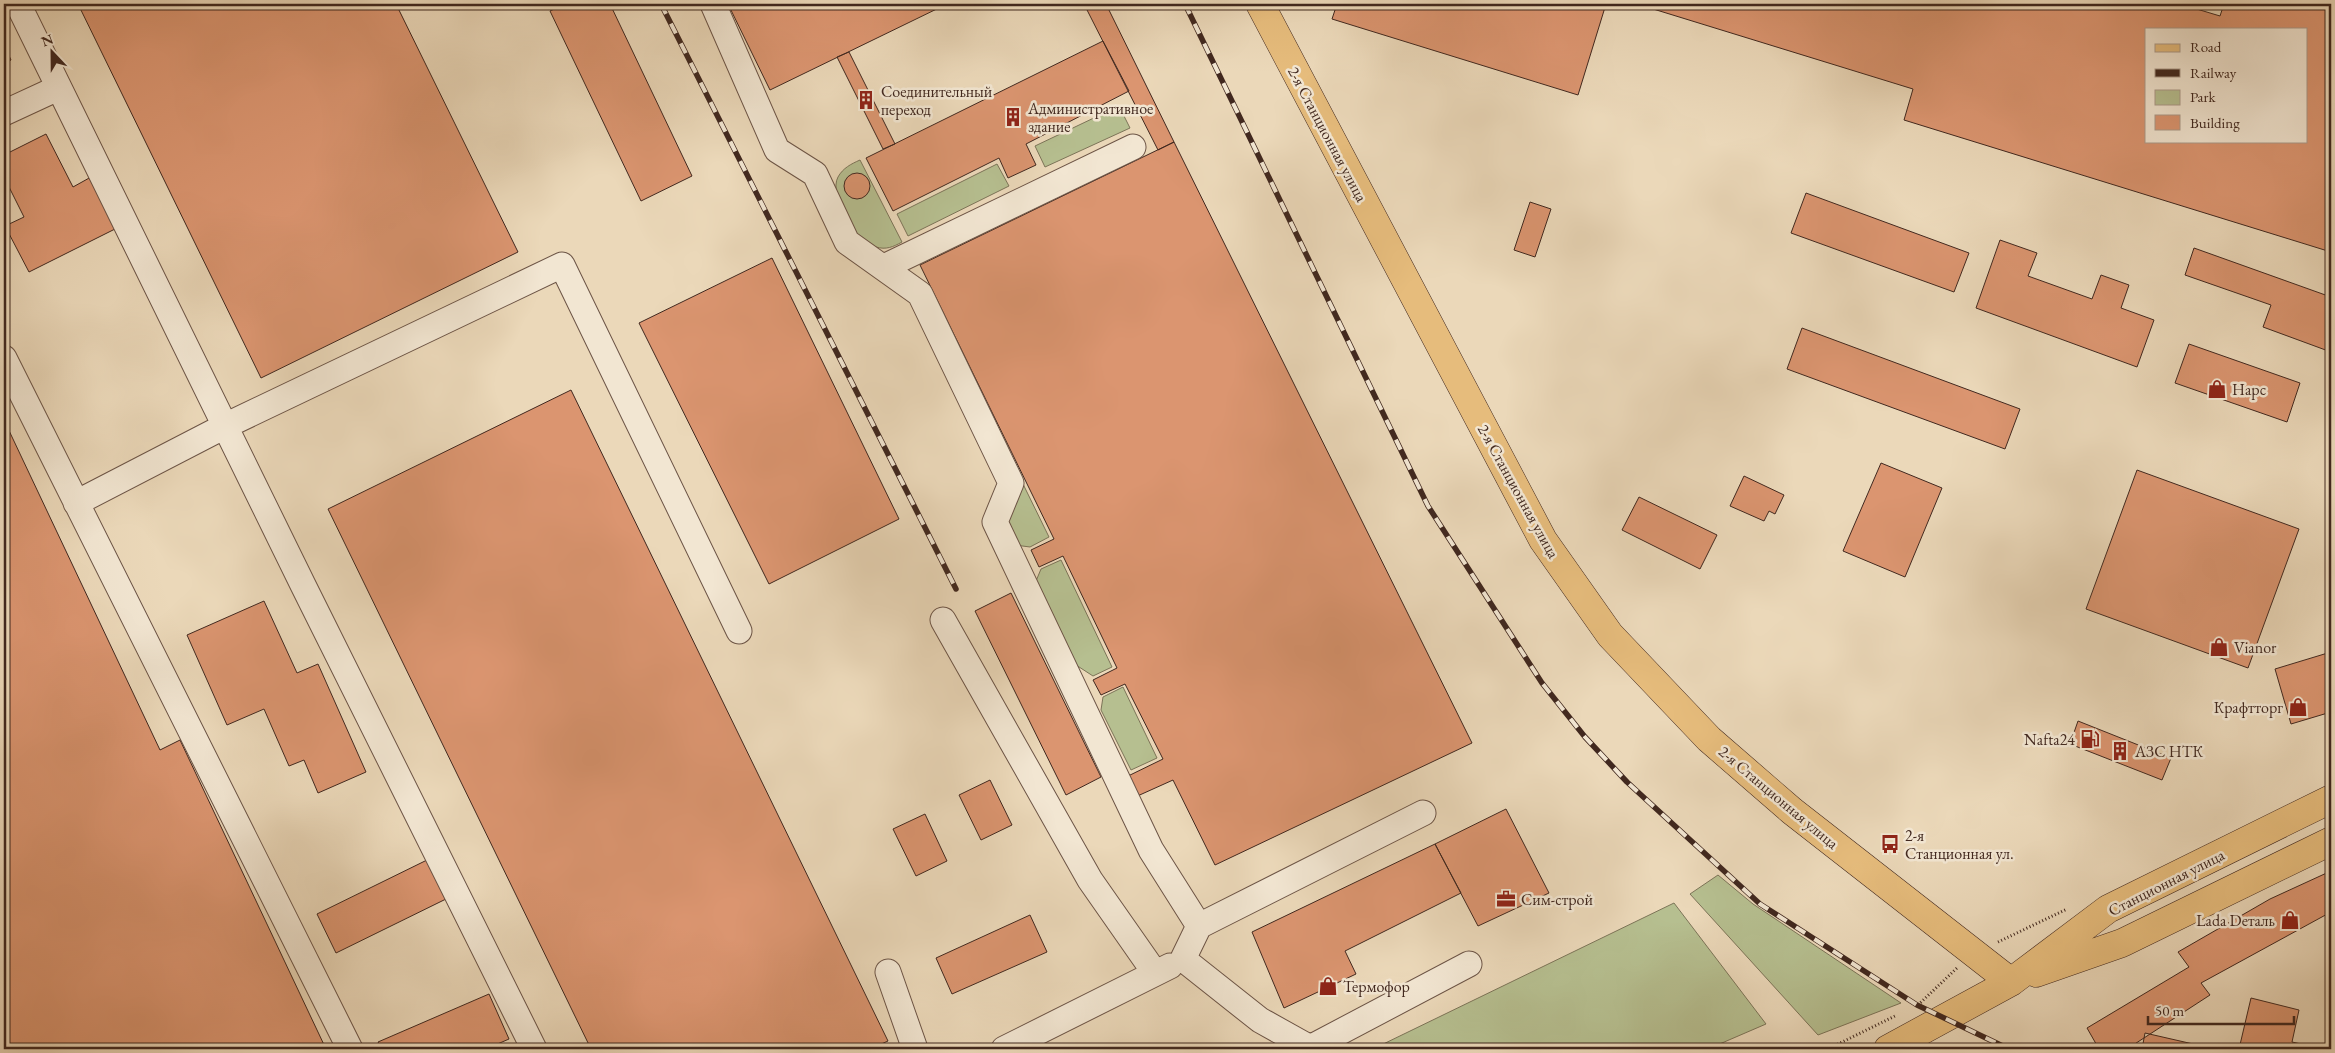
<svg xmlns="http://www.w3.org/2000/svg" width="2335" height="1053" font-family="'EB Garamond',serif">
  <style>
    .green { fill: #b6bf90; stroke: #7c7458 }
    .building { fill: #db9570; stroke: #41281f; fill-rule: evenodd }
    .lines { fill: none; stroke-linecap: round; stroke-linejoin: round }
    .minor-casing { stroke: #6c5446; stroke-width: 27 }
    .major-casing { stroke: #41281f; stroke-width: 29 }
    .path { stroke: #41281f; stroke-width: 3; stroke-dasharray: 1 2.5; stroke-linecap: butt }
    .minor { stroke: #f2e6d2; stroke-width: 25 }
    .major { stroke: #e6bc7c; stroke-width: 28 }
    .rail-casing { stroke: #41281f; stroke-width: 5.5 }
    .rail { stroke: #f2e6d2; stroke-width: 4; stroke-dasharray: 11; stroke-linecap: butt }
    .labels { text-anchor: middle; stroke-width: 5; stroke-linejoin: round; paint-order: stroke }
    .poi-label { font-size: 16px; fill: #41281f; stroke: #f2e6d2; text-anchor: start }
    .street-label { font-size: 16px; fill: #41281f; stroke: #f2e6d2 }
  </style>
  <rect width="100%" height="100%" fill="#ebd8b9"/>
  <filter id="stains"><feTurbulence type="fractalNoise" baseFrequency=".004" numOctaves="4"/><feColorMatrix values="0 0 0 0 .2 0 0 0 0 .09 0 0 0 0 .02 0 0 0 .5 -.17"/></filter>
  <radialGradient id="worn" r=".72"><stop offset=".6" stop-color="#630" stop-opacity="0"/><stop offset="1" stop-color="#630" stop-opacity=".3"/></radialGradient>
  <path class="green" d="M 1119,106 L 1130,128 L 1045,167 L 1035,146 Z
    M 860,160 L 902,242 C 893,247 886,250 876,247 C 856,243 828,195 838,177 C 843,168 851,164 860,160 Z
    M 997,164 L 1009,186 L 908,236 L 897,214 Z
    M 1023,484 L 1049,537 L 1030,547 L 1015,545 L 1003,522 Z
    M 1061,560 L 1112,667 L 1093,676 L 1076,665 L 1036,581 L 1041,569 Z
    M 1123,687 L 1157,758 L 1131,770 L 1101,710 L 1103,697 Z
    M 1718,875 L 1753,904 L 1901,1003 L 1818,1035 L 1690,894 Z
    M 1674,903 L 1766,1024 L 1708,1049 L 1373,1049 Z"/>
  <path class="building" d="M 78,4 L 396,4 L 518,252 L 261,378 Z
    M 565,4 L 610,4 L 692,176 L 641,201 L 550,11 Z
    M 728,4 L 947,4 L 770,90 Z
    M 1084,4 L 1106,4 L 1174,142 L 1158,150 Z
    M 1337,4 L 1606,4 L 1578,95 L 1332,19 Z
    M 1637,4 L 2180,4 L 2220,16 L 2224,4 L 2331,4 L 2331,252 L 1904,120 L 1913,89 ZM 2146,29 L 2306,29 L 2306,141 L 2146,141 Z
    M 1103,41 L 1129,91 L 1026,144 L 1036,165 L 1008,178 L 999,158 L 893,211 L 866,158 Z
    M 4,45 L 11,60 L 4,64 Z
    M 849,52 L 895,144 L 883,149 L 837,57 Z
    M 46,134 L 73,187 L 91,177 L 117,228 L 29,272 L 5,226 L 24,217 L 4,177 L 4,155 Z
    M 1174,142 L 1472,743 L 1215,865 L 1173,780 L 1133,798 L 1124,778 L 1163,759 L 1125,684 L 1101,695 L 1093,680 L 1117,668 L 1063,556 L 1039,567 L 1031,550 L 1054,539 L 920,265 Z
    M844 186a13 13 0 1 1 26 0a13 13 0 1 1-26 0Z
    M 1806,193 L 1969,253 L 1954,292 L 1791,233 Z
    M 1530,202 L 1551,209 L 1535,257 L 1514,250 Z
    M 2000,240 L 2037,253 L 2028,276 L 2092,299 L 2101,275 L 2129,285 L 2121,308 L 2154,320 L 2137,367 L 1976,308 Z
    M 2194,248 L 2331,297 L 2331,352 L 2263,327 L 2271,305 L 2185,275 Z
    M 772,258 L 899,519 L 769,584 L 639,323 Z
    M 1802,328 L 2020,409 L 2005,449 L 1787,369 Z
    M 2189,344 L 2300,383 L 2287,422 L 2175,383 Z
    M 571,390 L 888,1041 L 870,1049 L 591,1049 L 328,509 Z
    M 4,420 L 160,750 L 180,740 L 326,1049 L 5,1049 Z
    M 1881,463 L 1942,488 L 1905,577 L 1843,551 Z
    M 2137,470 L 2299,529 L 2248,668 L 2086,609 Z
    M 1744,476 L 1784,495 L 1775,514 L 1769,511 L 1764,521 L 1730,506 Z
    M 1639,497 L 1717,535 L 1700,569 L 1622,530 Z
    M 1011,593 L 1101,777 L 1066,795 L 975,611 Z
    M 264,601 L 297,673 L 318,664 L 366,772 L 318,793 L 304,760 L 289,766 L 264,709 L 227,725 L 187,635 Z
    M 2331,652 L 2331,712 L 2291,724 L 2275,669 Z
    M 2078,721 L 2171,758 L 2162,780 L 2070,744 Z
    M 990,780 L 1012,825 L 981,840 L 959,795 Z
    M 1506,809 L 1549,893 L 1478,926 L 1435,844 Z
    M 925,814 L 947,861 L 916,876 L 893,829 Z
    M 1435,844 L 1461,893 L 1345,951 L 1356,974 L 1284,1008 L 1252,932 Z
    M 427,860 L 446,899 L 336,953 L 317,914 Z
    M 2331,871 L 2331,912 L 2201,983 L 2210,995 L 2127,1049 L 2099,1049 L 2087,1028 L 2189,967 L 2178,952 L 2270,899 Z
    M 1030,915 L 1047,952 L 952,994 L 936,958 Z
    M 489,994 L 509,1039 L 486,1049 L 382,1049 L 378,1042 Z
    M 2251,998 L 2299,1010 L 2292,1042 L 2324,1049 L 2239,1049 Z
    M 2145,1033 L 2215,1049 L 2142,1049 Z"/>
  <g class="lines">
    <g class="minor-casing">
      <path id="minor" d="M 18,4 L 303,585 L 534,1049
        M 713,4 L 777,150 L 815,174 L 847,242 L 920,294 L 1011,483 L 995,522 L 1151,850 L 1199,926
        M 4,113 L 58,88
        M 884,267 L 1133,147
        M 4,358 L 350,1049
        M 76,503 L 225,426 L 562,265 L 739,631
        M 943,620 L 1090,880 L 1155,973
        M 888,972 L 915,1049
        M 1004,1049 L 1170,966
        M 1308,1049 L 1469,964
        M 1312,1049 L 1260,1020 L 1183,959 L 1199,926 L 1423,813"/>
    </g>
    <g class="major-casing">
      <path id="major" d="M 1260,4 L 1543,540 L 1610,635 L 1709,739 L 1792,811 L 2011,982
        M 2036,973 L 2122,943 L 2331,841
        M 1888,1049 L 2011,982 L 2108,909 L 2331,799"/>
    </g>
    <path class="path" d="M 1998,942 L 2067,909
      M 1918,1005 L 1957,968
      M 1828,1049 L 1895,1016"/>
    <use href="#minor" class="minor"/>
    <use href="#major" class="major"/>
    <g class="rail-casing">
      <path id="rail" d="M 661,4 L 956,589
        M 1185,4 L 1428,506 L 1542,683 L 1585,737 L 1627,782 L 1760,904 L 1917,1005 L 2009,1049"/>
    </g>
    <use href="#rail" class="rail"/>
  </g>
  <defs>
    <g id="building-bare" transform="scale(1.5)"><path d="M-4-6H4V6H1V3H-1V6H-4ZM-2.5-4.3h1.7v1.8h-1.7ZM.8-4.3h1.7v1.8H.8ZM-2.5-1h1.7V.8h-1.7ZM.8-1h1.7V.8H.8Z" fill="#8f2418" stroke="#f2e6d2" stroke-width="2.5" paint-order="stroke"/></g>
    <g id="shop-bare" transform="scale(1.5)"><path d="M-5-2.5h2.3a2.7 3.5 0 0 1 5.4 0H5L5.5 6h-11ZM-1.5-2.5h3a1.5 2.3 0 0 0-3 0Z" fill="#8f2418" stroke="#f2e6d2" stroke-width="2.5" paint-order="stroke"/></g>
    <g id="fuel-bare" transform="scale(1.5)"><path d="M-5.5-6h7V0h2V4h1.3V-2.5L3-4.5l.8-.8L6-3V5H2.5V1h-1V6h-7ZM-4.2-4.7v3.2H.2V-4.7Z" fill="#8f2418" stroke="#f2e6d2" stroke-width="2.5" paint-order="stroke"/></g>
    <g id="bus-bare" transform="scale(1.5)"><path d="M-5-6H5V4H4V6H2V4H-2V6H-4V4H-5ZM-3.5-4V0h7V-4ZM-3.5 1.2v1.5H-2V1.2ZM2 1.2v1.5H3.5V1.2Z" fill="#8f2418" stroke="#f2e6d2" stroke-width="2.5" paint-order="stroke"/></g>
    <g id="office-bare" transform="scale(1.5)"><path d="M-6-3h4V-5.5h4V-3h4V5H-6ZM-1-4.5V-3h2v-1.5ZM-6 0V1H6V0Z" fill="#8f2418" stroke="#f2e6d2" stroke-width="2.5" paint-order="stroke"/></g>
  </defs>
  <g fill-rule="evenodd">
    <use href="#building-bare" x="866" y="100"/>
    <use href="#building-bare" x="1013" y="117"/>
    <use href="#shop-bare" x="2217" y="389"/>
    <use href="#shop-bare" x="2219" y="647"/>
    <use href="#shop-bare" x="2298" y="707"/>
    <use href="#fuel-bare" x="2090" y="739"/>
    <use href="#building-bare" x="2120" y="751"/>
    <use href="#bus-bare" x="1890" y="844"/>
    <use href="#office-bare" x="1506" y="899"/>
    <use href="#shop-bare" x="2290" y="920"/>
    <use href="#shop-bare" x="1328" y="986"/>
  </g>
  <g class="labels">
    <g class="poi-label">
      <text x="881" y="97">Соединительный<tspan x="881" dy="18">переход</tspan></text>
      <text x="1028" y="114">Административное<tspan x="1028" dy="18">здание</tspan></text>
      <text x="2232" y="395">Нарс</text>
      <text x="2234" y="653">Vianor</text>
      <text x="2283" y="713" text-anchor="end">Крафтторг</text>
      <text x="2075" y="745" text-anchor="end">Nafta24</text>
      <text x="2135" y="757">АЗС НТК</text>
      <text x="1905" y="841">2-я<tspan x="1905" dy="18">Станционная ул.</tspan></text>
      <text x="1521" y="905">Сим-строй</text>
      <text x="2275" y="926" text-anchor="end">Lada Dеталь</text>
      <text x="1343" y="992">Термофор</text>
    </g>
    <g class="street-label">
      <text transform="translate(1328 134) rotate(62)" y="6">2-я Станционная улица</text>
      <text transform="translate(1519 491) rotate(61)" y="6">2-я Станционная улица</text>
      <text transform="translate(1779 797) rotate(40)" y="6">2-я Станционная улица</text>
      <text transform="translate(2166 882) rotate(-27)" y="6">Станционная улица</text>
    </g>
  </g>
  <rect width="2335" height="1053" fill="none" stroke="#ebd8b9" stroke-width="20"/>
  <rect x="5" y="5" width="2325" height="1043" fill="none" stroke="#41281f" stroke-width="2.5"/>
  <rect x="10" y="10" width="2315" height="1033" fill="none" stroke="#41281f"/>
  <rect x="2145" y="28" width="162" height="115" fill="#f2e6d2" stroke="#ab9a8a"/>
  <rect x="2155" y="44" width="25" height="8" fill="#e6bc7c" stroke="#ab9a8a"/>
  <text x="2190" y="52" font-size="15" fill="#41281f">Road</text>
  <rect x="2155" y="69" width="25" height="8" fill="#41281f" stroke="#ab9a8a"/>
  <text x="2190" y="78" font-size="15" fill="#41281f">Railway</text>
  <rect x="2155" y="90" width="25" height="15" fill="#b6bf90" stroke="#ab9a8a"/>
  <text x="2190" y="102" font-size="15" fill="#41281f">Park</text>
  <rect x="2155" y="115" width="25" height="15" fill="#db9570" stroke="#ab9a8a"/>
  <text x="2190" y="128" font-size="15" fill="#41281f">Building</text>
  <g transform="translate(52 52) rotate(338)" stroke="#f2e6d2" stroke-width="4" paint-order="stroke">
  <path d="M0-4L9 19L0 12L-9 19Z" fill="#41281f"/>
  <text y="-8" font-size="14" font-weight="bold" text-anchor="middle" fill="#41281f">N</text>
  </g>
  <path d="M2148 1016v8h146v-8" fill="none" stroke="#41281f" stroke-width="2.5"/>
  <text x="2155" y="1016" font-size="15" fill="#41281f" stroke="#f2e6d2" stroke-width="4" paint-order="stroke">50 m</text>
  <rect width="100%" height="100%" filter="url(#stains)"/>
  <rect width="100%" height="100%" fill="url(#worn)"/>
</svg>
